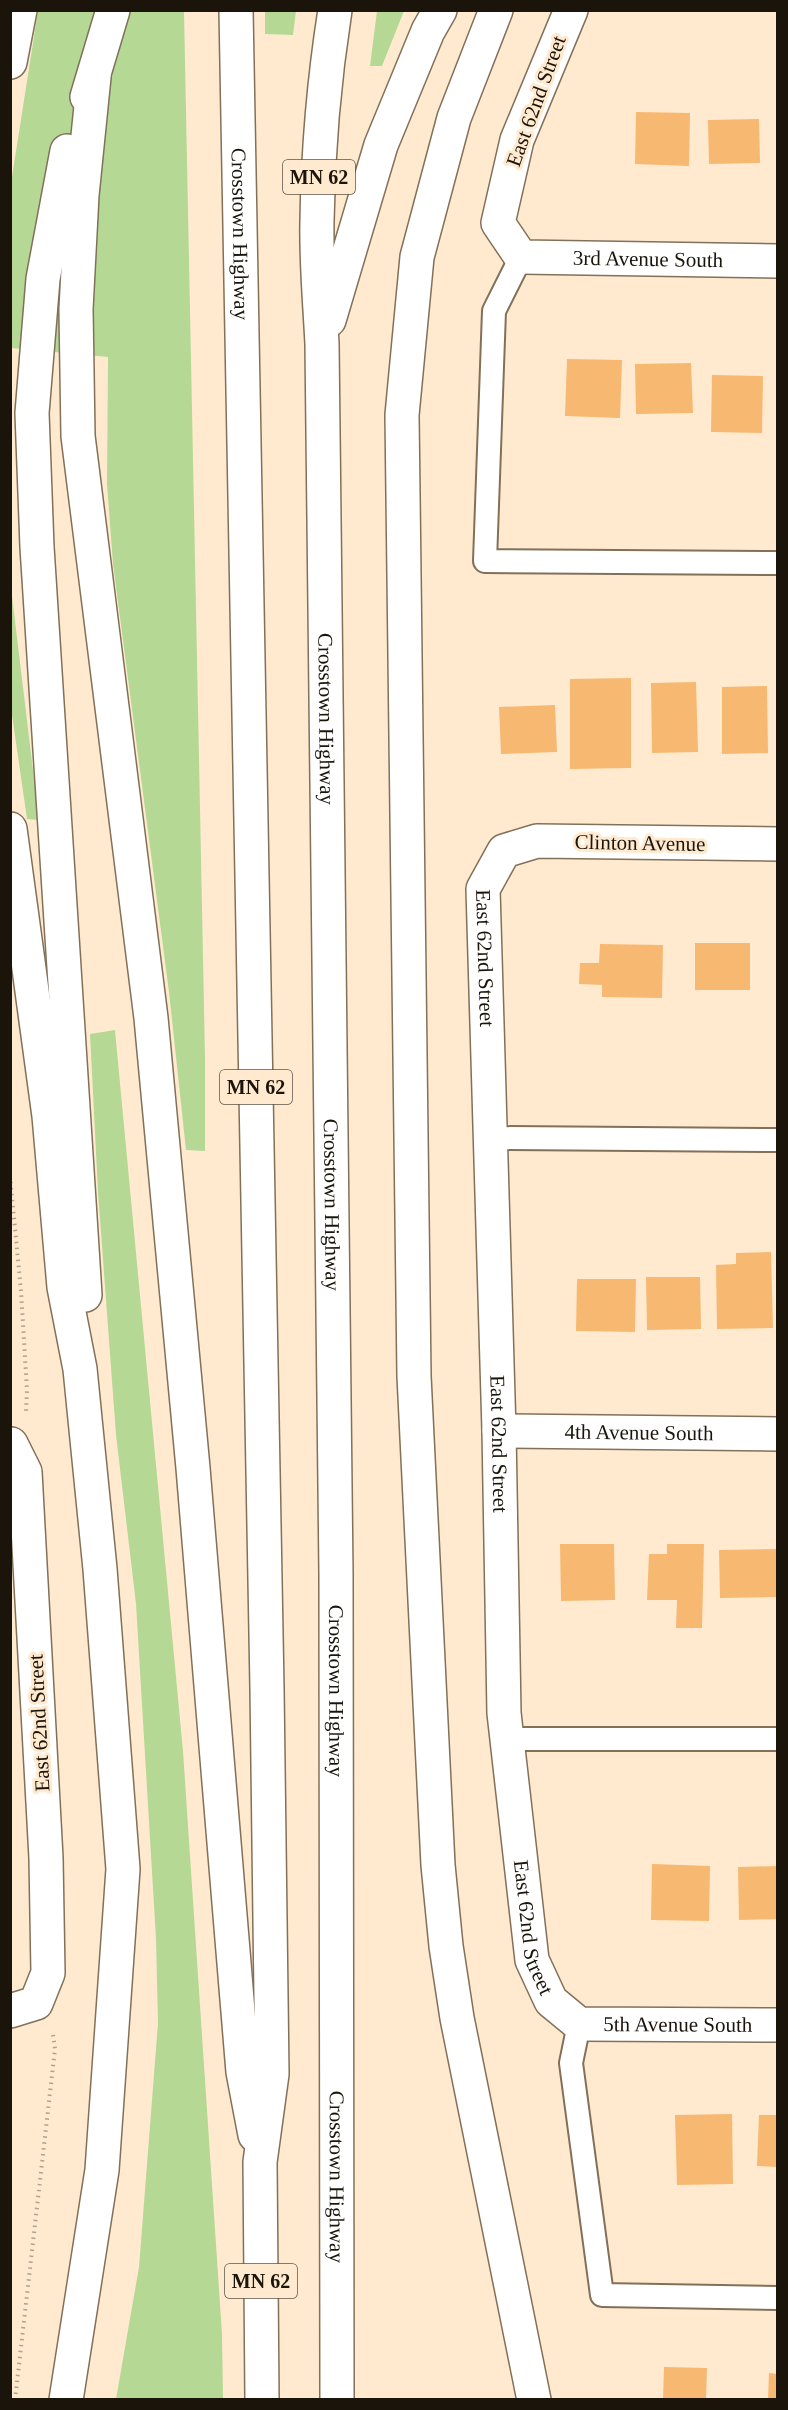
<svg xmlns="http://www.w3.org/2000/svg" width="788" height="2410" font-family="Georgia,serif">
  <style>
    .green { fill: #b5d994 }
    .building { fill: #f7b871 }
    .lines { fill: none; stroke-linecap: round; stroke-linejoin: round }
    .lane-casing { stroke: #827059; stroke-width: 26 }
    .street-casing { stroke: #827059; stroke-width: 36 }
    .highway-casing { stroke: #827059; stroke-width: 36 }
    .path { stroke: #b1a18d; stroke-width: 4; stroke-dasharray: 1.5 4.5; stroke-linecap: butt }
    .lane { stroke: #fff; stroke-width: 22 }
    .street { stroke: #fff; stroke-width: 33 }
    .highway { stroke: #fff; stroke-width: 33 }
    .labels { text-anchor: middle; stroke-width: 6; stroke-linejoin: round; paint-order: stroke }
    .shield { fill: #ffead0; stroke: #5f5446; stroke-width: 1.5 }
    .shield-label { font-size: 20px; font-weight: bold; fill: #1b140b }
    .street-label { font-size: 21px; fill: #1b140b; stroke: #ffead0 }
  </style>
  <rect width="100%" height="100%" fill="#ffead0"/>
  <path class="green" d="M 38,11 L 184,11 L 205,1057 L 205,1151 L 186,1150 L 169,992 L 113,564 L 107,484 L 108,357 L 11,348 L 11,183 Z
    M 265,11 L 296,11 L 293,35 L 265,34 Z
    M 377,11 L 404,11 L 382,66 L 370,66 Z
    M 10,564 L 12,596 L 39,820 L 27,819 L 11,708 Z
    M 115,1030 L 183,1751 L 222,2334 L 223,2399 L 116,2399 L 139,2267 L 158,2023 L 156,1939 L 136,1604 L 116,1435 L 98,1192 L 90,1034 Z"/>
  <path class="building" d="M 636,112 L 690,113 L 689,166 L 635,164 Z
    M 759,119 L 760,163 L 709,164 L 708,120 Z
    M 567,359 L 622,360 L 620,418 L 565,416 Z
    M 691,363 L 693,413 L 636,414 L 635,364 Z
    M 712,375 L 763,376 L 762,433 L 711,432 Z
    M 631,678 L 631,768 L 570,769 L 570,679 Z
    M 696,682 L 698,752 L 652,753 L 651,683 Z
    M 767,686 L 768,753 L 722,754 L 722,687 Z
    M 555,705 L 557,752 L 501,754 L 499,707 Z
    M 695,943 L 750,943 L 750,990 L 695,990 Z
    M 600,944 L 663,945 L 662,998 L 602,997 L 602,985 L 579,984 L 580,963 L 599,963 Z
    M 771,1252 L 773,1328 L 717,1329 L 716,1265 L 736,1264 L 736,1253 Z
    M 646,1277 L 700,1277 L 701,1329 L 647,1330 Z
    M 577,1279 L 636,1279 L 635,1332 L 576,1331 Z
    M 560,1544 L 614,1544 L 615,1600 L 561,1601 Z
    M 667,1544 L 704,1544 L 702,1628 L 676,1628 L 677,1600 L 647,1600 L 649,1554 L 667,1554 Z
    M 778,1549 L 778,1597 L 720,1598 L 719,1550 Z
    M 652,1864 L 710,1866 L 709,1921 L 651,1920 Z
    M 778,1866 L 778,1919 L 739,1920 L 738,1867 Z
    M 732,2114 L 733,2184 L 677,2185 L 675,2115 Z
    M 759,2115 L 778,2115 L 778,2167 L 757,2166 Z
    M 664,2367 L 707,2368 L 706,2400 L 663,2400 Z
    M 769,2373 L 778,2374 L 778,2400 L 768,2400 Z"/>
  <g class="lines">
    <g class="lane-casing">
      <path id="lane" d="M 521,257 L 494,311 L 485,561 L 778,563
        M 491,1138 L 778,1140
        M 507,1739 L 778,1739
        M 579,2024 L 571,2063 L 602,2295 L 778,2298"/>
    </g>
    <g class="street-casing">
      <g id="street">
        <path id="s1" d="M 571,10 L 517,140 L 498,223 L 521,257 L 778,261"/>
        <path id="s2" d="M 778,844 L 537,841 L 504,851 L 483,889 L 499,1431 L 504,1713 L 532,1960 L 551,2001 L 579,2024 L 778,2025"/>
        <path id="s3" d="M 499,1431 L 778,1434"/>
        <path d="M 10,2011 L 36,2003 L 48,1973 L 46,1858 L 25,1472 L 11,1444"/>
      </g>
    </g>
    <g class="highway-casing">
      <g id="highway">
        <path id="s4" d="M 236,10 L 267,1688 L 272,2074 L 260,2162 L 262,2400"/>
        <path id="s5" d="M 335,10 C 324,80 318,151 317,221 C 316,262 320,304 322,344 L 336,1574 L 337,2400"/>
        <path d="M 496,10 L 454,118 L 417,257 L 402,415 L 414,1376 L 438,1865 L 446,1946 L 457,2018 L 534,2400"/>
        <path d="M 10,62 L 20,10"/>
        <path d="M 94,77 L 82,195 L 76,309 L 78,436 L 151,1018 L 193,1468 L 243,2072 L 255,2135"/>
        <path d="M 87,97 L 113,10"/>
        <path d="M 67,151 L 43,279 L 32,413 L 37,547 L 85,1295"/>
        <path d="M 329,320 L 381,145 L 428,31 L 440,10"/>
        <path d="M 10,829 L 49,1116 L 64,1287 L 80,1369 L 100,1569 L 123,1869 L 102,2170 L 66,2400"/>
      </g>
    </g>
    <path class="path" d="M 10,1176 L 21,1291 L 27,1390 L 26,1412
      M 15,2400 L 55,2049 L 53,2035"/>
    <use href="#lane" class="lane"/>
    <use href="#street" class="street"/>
    <use href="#highway" class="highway"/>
  </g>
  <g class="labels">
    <g class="shield">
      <rect x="283" y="160" width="72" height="34" rx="4.5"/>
      <rect x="220" y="1070" width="72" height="34" rx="4.5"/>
      <rect x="225" y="2264" width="72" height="34" rx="4.5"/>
    </g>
    <g class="shield-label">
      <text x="319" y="184">MN 62</text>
      <text x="256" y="1094">MN 62</text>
      <text x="261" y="2288">MN 62</text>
    </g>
    <g class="street-label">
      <text transform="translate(536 101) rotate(-70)" y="7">East 62nd Street</text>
      <text dy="7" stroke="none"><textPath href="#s4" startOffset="224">Crosstown Highway</textPath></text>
      <text dy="7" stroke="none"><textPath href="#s1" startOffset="394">3rd Avenue South</textPath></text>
      <text dy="7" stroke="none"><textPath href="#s5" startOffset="710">Crosstown Highway</textPath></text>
      <text transform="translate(640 843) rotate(1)" y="7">Clinton Avenue</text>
      <text dy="7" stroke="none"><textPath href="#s2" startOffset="388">East 62nd Street</textPath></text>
      <text dy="7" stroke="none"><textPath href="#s5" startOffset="1196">Crosstown Highway</textPath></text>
      <text dy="7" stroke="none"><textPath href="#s3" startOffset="140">4th Avenue South</textPath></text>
      <text dy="7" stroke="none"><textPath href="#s2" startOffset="874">East 62nd Street</textPath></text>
      <text dy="7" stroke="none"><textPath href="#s5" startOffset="1682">Crosstown Highway</textPath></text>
      <text transform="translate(39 1723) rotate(-93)" y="7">East 62nd Street</text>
      <text dy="7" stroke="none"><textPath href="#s2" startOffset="1360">East 62nd Street</textPath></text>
      <text dy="7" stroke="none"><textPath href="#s2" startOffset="1572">5th Avenue South</textPath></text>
      <text dy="7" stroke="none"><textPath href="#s5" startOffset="2168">Crosstown Highway</textPath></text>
    </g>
  </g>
  <rect width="788" height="2410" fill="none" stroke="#1b140b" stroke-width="24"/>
</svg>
